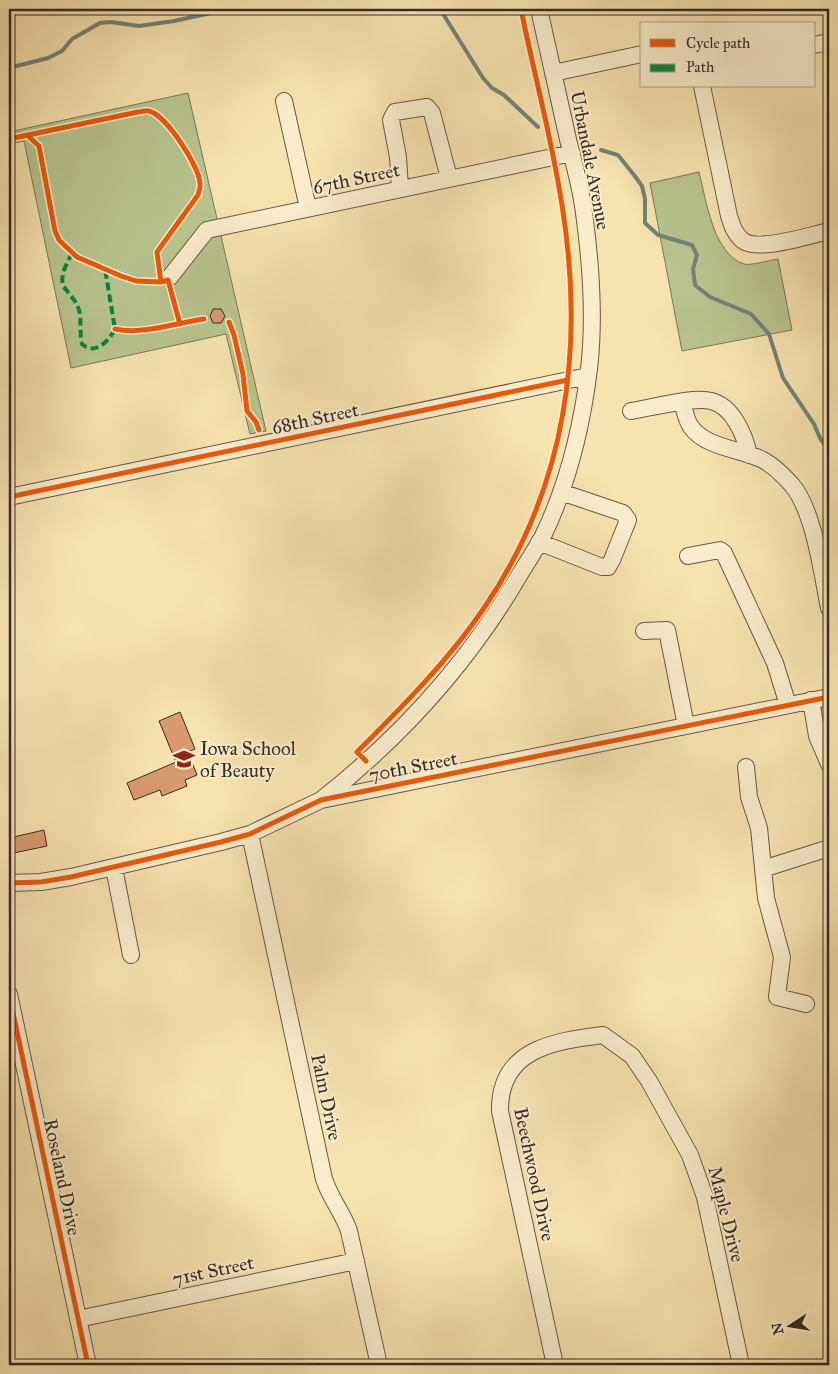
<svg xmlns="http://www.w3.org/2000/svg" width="838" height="1374" font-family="'IM FELL Great Primer',serif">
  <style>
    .green { fill: #b8c48e; stroke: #787758 }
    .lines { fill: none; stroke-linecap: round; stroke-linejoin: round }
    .stream { stroke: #748376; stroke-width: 4 }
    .building { fill: #d89a6e; stroke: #372a23 }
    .minor-casing { stroke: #675846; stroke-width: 18 }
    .minor { stroke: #faedcc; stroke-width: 16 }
    .quiet { stroke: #00873e; stroke-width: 4; stroke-dasharray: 8 4; stroke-linecap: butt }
    .cycleway-casing { stroke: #faedcc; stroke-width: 8 }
    .cycleway { stroke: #e8590c; stroke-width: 5 }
    .labels { text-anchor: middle; stroke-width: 4; stroke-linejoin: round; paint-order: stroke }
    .street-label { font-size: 19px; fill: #372a23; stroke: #faedcc }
    .poi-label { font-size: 19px; fill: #372a23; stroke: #faedcc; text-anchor: start }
  </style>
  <rect width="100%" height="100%" fill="#f7e3b0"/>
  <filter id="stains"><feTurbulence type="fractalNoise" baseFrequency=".004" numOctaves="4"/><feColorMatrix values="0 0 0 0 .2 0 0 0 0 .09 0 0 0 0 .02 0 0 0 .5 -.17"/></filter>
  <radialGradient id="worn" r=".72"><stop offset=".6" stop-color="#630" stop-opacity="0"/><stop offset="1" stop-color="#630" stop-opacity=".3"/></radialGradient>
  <path class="green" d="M 188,93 L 266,431 L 250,434 L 226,334 L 71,368 L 24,141 L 9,144 L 9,132 Z
    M 699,172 C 706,199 713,254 744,264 C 750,266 770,260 778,259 L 792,330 L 682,351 L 650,183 Z"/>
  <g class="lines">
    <path class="stream" d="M 440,9 L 483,78 L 492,88 L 504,95 L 538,127
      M 9,68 L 48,58 L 62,51 L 72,39 L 100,23 L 111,22 L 139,26 L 174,21 L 216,12 L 219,9
      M 601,150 L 618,155 L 634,175 L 642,186 L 645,199 L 645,223 L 658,235 L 692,245 L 697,255 L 693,269 L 695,285 L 710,297 L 751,314 L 769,334 L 783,378 L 814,424 L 820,438 L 829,451"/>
  </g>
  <path class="building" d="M 213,309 L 221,309 L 225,316 L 221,323 L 213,323 L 210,316 Z
    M 180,712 L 195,749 L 188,752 L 197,775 L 185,780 L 187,786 L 162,796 L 160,790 L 134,800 L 127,783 L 176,762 L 159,721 Z
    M 44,830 L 47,846 L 9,854 L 9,838 Z"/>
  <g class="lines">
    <g class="minor-casing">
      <path id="minor" d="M 814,45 L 829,42
        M 553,73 L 642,54
        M 702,86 L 729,216 C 732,225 734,233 742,240 C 757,253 810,235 829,231
        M 284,101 L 308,208
        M 400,188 L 398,157 L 391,120 L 395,112 L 427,107 L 432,113 L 449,178
        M 170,277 L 207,230 L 572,153
        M 682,402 C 685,411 686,420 691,427 C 706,448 742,449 763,460 C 774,466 784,476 792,485 C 814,511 822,573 829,608
        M 631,411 C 650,408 694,396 711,401 C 733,406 745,436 749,455
        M 9,497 L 588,376
        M 539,542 L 602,567 L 608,567 L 612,560 L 628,520 L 623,513 L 561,492
        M 688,556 L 720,550 L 724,553 L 775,663 L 788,705
        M 644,631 L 667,630 L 686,726
        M 811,700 L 817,736 L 829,764
        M 746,767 L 749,797 L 759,828 L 766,898 L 782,957 L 777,997 L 806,1004
        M 321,800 C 401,737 469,662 520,574 C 528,561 536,549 543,536 C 568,484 582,426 589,369 C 595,318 591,264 584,213 C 581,187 573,161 567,135 C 558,93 548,51 539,9
        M 250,834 L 324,1179 C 330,1198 343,1213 349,1231 L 379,1365
        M 114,868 L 131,955
        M 763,869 L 829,848
        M 9,883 L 41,882 L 71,877 L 221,842 L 250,834 L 321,800 L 829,697
        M 9,994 L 88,1365
        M 78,1319 L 356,1261
        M 555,1365 L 500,1111 C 499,1049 554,1041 603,1035 L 632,1056 L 649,1081 L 690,1155 L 705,1197 L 741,1365"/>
    </g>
    <use href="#minor" class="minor"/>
    <path class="quiet" d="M 72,253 C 67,263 60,275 63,286 C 85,312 79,310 81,341 L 82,344 C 95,356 109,341 115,329 L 105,269"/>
    <g class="cycleway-casing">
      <path id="cycleway" d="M 27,135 L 39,146 L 55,231 L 59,240 L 77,257 L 121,276 L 136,281 L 161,282 L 168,280 L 180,324
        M 9,139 L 138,112 C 141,112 146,110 149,111 C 166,115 199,166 200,183 C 201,187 199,191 198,195 L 157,252 L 161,282
        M 229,322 L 234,335 L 243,374 L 247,411 L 256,422 L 259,430
        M 115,329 C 144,335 174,323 204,319
        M 9,497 L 568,380
        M 366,761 L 357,752 C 402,707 449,660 484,608 C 567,487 585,347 562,205 C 552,139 534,74 521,9
        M 9,883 L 41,882 L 71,877 L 221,842 L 250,834 L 321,800 L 829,697
        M 9,994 L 88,1365"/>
    </g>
    <use href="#cycleway" class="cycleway"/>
  </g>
  <defs>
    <g id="school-bare" transform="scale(1.725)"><path d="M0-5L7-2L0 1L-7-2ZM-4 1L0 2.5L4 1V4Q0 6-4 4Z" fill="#8f2418" stroke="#faedcc" stroke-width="2.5" paint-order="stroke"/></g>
  </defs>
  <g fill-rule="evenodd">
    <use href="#school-bare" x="184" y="759"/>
  </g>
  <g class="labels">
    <g class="street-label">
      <text transform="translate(591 160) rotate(79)" y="7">Urbandale Avenue</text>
      <text transform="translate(356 178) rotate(-12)" y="7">67th Street</text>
      <text transform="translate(315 418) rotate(-12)" y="7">68th Street</text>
      <text transform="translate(413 766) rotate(-11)" y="7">70th Street</text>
      <text transform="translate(327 1097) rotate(78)" y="7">Palm Drive</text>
      <text transform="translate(535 1174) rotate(78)" y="7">Beechwood Drive</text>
      <text transform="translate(63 1177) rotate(78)" y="7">Roseland Drive</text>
      <text transform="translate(727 1214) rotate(76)" y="7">Maple Drive</text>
      <text transform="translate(213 1270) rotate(-12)" y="7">71st Street</text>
    </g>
    <g class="poi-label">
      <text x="200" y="755">Iowa School<tspan x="200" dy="22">of Beauty</tspan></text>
    </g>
  </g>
  <rect width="838" height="1374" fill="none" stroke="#f7e3b0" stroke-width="30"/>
  <rect x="10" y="10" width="818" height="1354" fill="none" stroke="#372a23" stroke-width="2.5"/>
  <rect x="15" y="15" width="808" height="1344" fill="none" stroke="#372a23"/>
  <rect x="640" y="22" width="175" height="65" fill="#faedcc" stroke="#ac9f88"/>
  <rect x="650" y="39" width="25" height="8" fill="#e8590c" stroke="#ac9f88"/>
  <text x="686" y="48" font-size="15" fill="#372a23">Cycle path</text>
  <rect x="650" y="64" width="25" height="8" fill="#00873e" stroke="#ac9f88"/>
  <text x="686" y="72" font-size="15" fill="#372a23">Path</text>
  <g transform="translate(790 1326) rotate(258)" stroke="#faedcc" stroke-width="4" paint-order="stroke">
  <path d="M0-4L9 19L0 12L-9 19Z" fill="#372a23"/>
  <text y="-8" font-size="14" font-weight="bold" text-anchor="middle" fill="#372a23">N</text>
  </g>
  <rect width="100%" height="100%" filter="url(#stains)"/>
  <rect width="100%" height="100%" fill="url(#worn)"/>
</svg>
